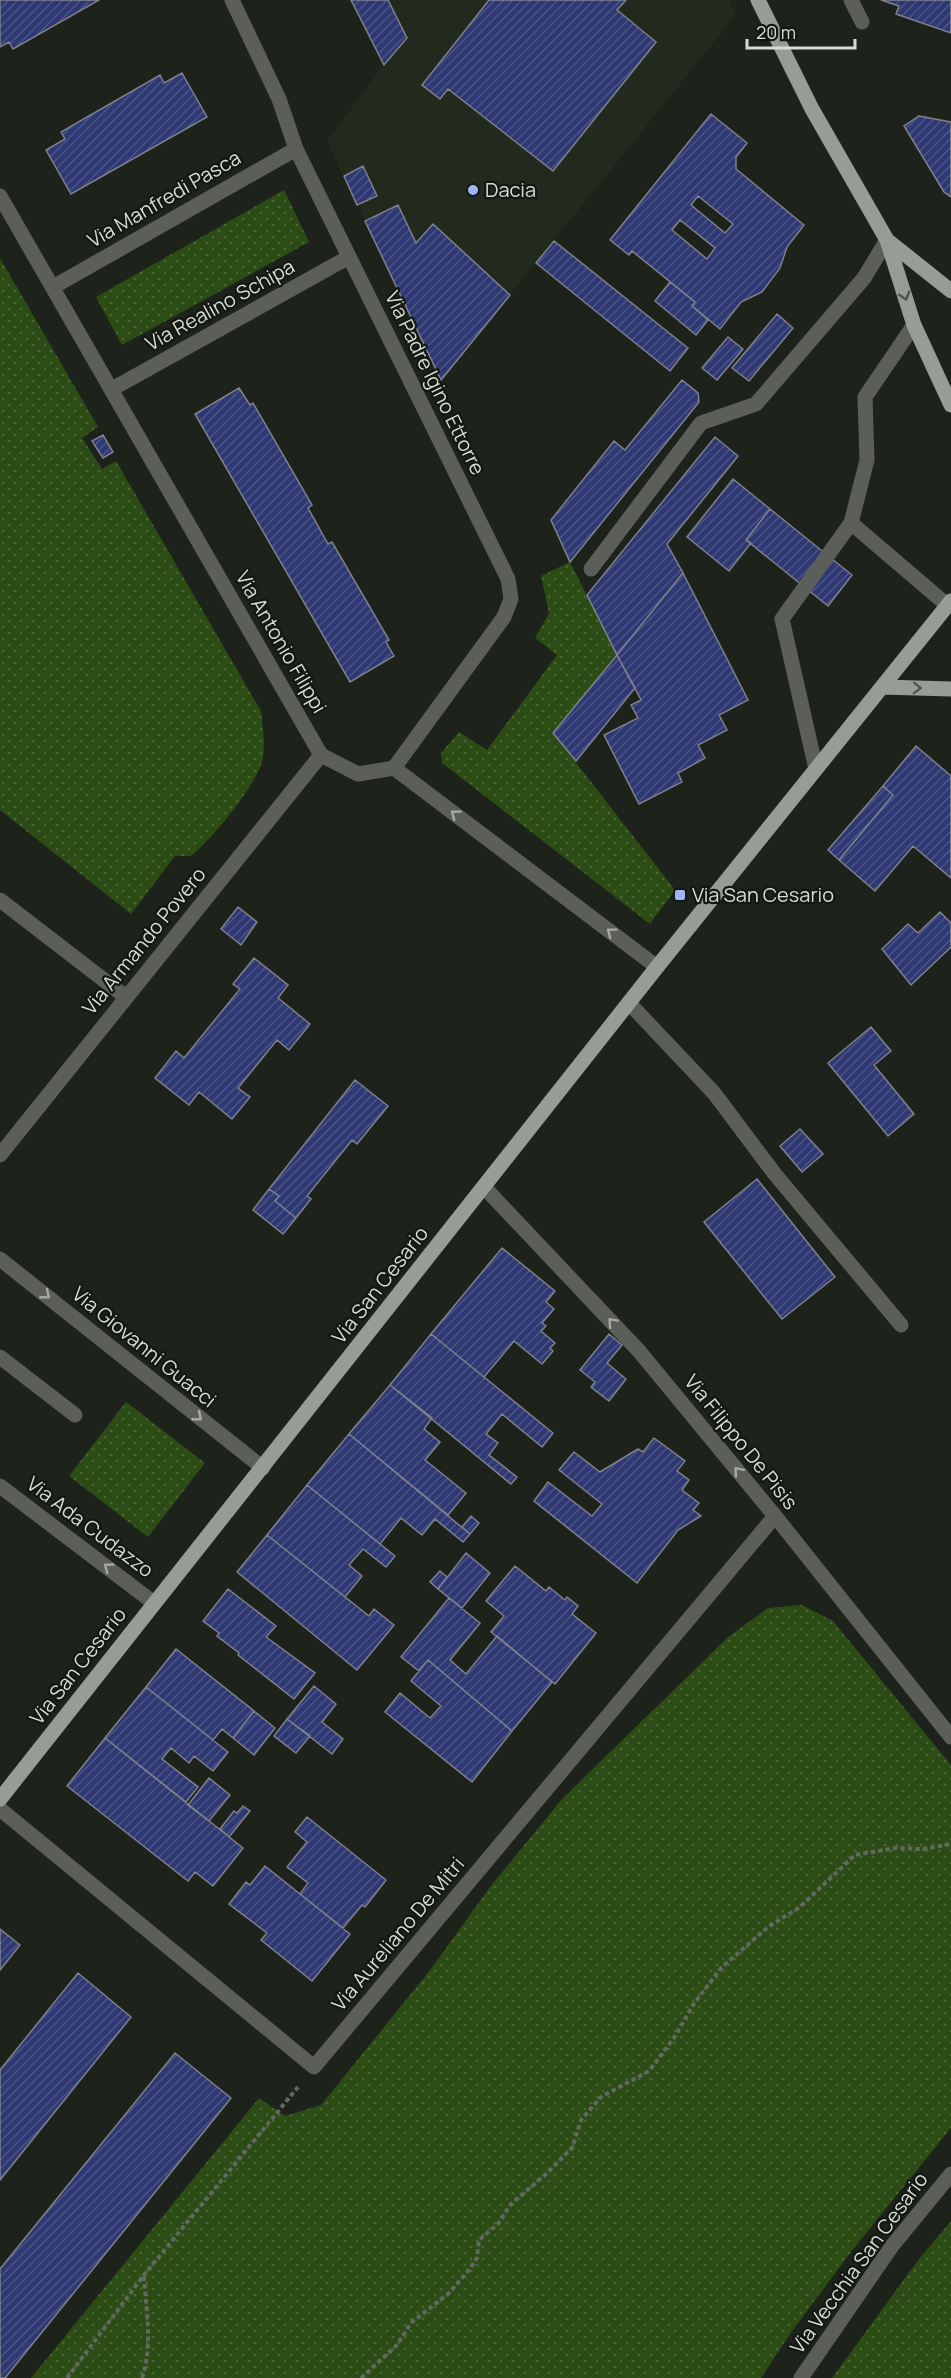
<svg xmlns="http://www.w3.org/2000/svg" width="951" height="2378" font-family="Manrope,sans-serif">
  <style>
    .built { fill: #212a1d }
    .grass { fill: url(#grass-dots) }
    .building { fill: url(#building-hatch); stroke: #7f828d; stroke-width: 1.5; fill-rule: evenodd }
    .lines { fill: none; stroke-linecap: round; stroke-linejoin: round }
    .path { stroke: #636861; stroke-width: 4; stroke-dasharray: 4.5 3; stroke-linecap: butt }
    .minor { stroke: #5c5e5a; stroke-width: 15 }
    .major { stroke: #979d95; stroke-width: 15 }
    .oneway { stroke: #4e544c }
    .oneway2 { stroke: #a6a9a4 }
    .poi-dot { fill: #a0b3fd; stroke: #131911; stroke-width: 2 }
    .labels { text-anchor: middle; stroke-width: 4.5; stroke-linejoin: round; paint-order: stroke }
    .poi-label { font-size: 20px; fill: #d8dbd6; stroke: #131911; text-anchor: start }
    .street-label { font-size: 20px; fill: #d8dbd6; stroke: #131911 }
  </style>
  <defs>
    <pattern id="grass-dots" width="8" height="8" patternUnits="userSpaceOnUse" patternTransform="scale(1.5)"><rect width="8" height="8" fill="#2b4d15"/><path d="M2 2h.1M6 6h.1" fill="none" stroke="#496636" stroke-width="1.8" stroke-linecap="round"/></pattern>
    <pattern id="building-hatch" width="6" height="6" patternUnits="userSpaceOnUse" patternTransform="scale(1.5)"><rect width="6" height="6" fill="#2e3873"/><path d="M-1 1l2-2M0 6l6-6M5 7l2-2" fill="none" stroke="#4c5486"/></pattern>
  </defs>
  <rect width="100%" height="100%" fill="#1d221a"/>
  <path class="built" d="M 351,0 L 729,0 L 736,15 L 441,380 L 327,141 L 383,65 Z"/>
  <path class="grass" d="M 284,190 L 309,242 L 122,345 L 96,297 Z
    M 0,258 L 98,427 L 82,438 L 102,469 L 116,461 L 261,711 C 263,727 265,743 263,758 C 258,784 212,839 191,856 L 175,856 L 131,914 L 0,810 Z
    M 570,562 L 617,655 L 553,733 L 675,890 L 650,924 L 442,763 L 441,753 L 459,732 L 487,750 L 557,655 L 535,638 L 549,613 L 541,576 Z
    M 126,1402 L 205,1463 L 148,1537 L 69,1476 Z
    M 802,1605 L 833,1621 L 951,1765 L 951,2128 L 854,2248 L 792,2331 L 761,2378 L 31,2378 L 259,2098 L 285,2116 L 321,2105 L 431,1969 L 490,1887 L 562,1799 L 728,1637 L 768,1608 Z
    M 951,2221 L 951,2378 L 832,2378 L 919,2259 Z"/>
  <path class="building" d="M 0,0 L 99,0 L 13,49 L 9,42 L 0,47 Z
    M 351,0 L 388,0 L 407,38 L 384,65 Z
    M 489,0 L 626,0 L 617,10 L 656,42 L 553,171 L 448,89 L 440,99 L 422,85 Z
    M 881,0 L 951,0 L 951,33 L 896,14 L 899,6 Z
    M 182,73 L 207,117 L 71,194 L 46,150 L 65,139 L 61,132 L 160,75 L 164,83 Z
    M 711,114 L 747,143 L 736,157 L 736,169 L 804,225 L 787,247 L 780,268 L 762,292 L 741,302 L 720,329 L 692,306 L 695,302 L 632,251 L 629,255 L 610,240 ZM 698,196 L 733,224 L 725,233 L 691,205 ZM 680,220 L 715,248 L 707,259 L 672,230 Z
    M 919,116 L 951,122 L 951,197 L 944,192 L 904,126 Z
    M 363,166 L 377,196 L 357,205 L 344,176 Z
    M 398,205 L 416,243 L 433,224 L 510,295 L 441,380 L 365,221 Z
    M 554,241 L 688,348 L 670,371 L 536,263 Z
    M 670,282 L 695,302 L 692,306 L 708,320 L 696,335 L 655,301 Z
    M 777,314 L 793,328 L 749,381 L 732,368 Z
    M 728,337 L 743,349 L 717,380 L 702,368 Z
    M 682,380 L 698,393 L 699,402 L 570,562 L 551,520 L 614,441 L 625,450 Z
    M 239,388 L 250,405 L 253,403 L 312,505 L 308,508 L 328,544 L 332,542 L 389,640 L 386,642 L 394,656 L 350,682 L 195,414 Z
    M 103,435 L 113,452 L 103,458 L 92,441 Z
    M 715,437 L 738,456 L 667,544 L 683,573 L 617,655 L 587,595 Z
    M 733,479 L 770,509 L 746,540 L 751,543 L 729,571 L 687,537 Z
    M 770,509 L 852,575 L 828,606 L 746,540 Z
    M 683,573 L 748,700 L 719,715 L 727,730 L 698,745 L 705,758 L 678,773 L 682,782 L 639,804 L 604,735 L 638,718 L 631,705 L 641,700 L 617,655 Z
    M 617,655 L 635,688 L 576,761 L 553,733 Z
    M 916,746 L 951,776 L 951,878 L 913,846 L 875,891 L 839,860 L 893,795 L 883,786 Z
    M 883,786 L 893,795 L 839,860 L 828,850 Z
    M 238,907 L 257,922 L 241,945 L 221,929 Z
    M 940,912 L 951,923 L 951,947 L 911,985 L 882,949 L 908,924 L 918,933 Z
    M 254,958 L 288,985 L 278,998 L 310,1024 L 289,1050 L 277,1040 L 238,1088 L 250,1097 L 232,1119 L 199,1092 L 189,1105 L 155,1078 L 176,1051 L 184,1058 L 240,989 L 233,984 Z
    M 871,1027 L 891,1051 L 874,1065 L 914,1114 L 888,1136 L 828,1063 Z
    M 355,1080 L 388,1106 L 357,1144 L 352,1140 L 307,1196 L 311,1199 L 296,1218 L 275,1201 L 279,1196 L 269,1189 Z
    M 800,1129 L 823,1154 L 802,1172 L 780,1146 Z
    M 757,1179 L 835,1277 L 782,1319 L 704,1222 Z
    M 269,1189 L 279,1196 L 275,1201 L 296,1218 L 283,1234 L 253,1210 Z
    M 502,1248 L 555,1291 L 546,1302 L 554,1309 L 542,1323 L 546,1326 L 541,1331 L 555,1343 L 550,1348 L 553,1351 L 542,1364 L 514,1341 L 484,1377 L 431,1334 Z
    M 431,1334 L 553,1433 L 542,1447 L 502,1414 L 486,1434 L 498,1443 L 489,1455 L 517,1477 L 511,1484 L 390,1385 Z
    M 609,1334 L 622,1345 L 607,1363 L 626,1379 L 609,1401 L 591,1387 L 595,1382 L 580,1370 Z
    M 390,1385 L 432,1418 L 424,1429 L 440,1442 L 425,1460 L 466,1493 L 448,1515 L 349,1434 Z
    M 349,1434 L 470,1534 L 463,1542 L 435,1519 L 422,1535 L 401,1518 L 380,1544 L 307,1485 Z
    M 654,1438 L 685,1461 L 677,1471 L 689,1480 L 682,1490 L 699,1503 L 693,1510 L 701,1516 L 678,1530 L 637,1583 L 534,1501 L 548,1482 L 592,1516 L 602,1504 L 559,1470 L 574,1452 L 600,1472 L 638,1449 L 643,1452 Z
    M 307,1485 L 395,1556 L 386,1567 L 363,1549 L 349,1565 L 362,1576 L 345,1597 L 267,1535 Z
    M 471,1516 L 479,1523 L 470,1534 L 462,1527 Z
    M 267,1535 L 369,1616 L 374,1609 L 394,1625 L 357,1670 L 237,1572 Z
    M 466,1553 L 490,1573 L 462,1608 L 438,1589 Z
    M 515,1566 L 546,1591 L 549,1587 L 565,1600 L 567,1597 L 578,1606 L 572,1614 L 596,1633 L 555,1684 L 491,1632 L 504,1616 L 486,1601 Z
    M 440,1571 L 447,1577 L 438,1589 L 430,1582 Z
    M 228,1589 L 276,1626 L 266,1637 L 315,1673 L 294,1699 L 238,1655 L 239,1653 L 217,1636 L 219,1633 L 203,1621 Z
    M 449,1598 L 480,1623 L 450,1660 L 466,1674 L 497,1636 L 552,1682 L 512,1731 L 428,1660 L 419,1671 L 401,1657 Z
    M 176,1649 L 254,1711 L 233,1738 L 222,1729 L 213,1740 L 146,1687 Z
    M 428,1660 L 512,1731 L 472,1782 L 385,1712 L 400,1693 L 430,1718 L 441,1706 L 411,1681 Z
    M 314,1686 L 336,1704 L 322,1722 L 343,1739 L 332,1754 L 287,1719 Z
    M 146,1687 L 228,1752 L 213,1771 L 194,1756 L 189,1763 L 171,1748 L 162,1759 L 198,1787 L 186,1802 L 105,1738 Z
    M 254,1711 L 275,1728 L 254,1755 L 233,1738 Z
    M 287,1719 L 310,1736 L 296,1753 L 274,1736 Z
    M 105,1738 L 243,1848 L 213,1886 L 195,1872 L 188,1881 L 67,1786 Z
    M 209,1778 L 230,1795 L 209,1821 L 188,1805 Z
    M 243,1806 L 250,1811 L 229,1837 L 220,1829 L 234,1811 L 237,1813 Z
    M 307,1817 L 386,1880 L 365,1907 L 362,1905 L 343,1928 L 300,1894 L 308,1883 L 287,1867 L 307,1842 L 295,1832 Z
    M 265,1866 L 350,1934 L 312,1981 L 261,1940 L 267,1933 L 229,1904 L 246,1882 L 250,1885 Z
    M 0,1929 L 20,1945 L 0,1970 Z
    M 78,1973 L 131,2017 L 0,2180 L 0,2070 Z
    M 175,2053 L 231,2098 L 5,2378 L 0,2378 L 0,2269 Z"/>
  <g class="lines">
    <path class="path" d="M 67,2378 L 144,2275 L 298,2087
      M 142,2378 C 153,2345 146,2310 144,2276
      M 361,2378 L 397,2345 L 411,2323 L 449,2293 L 468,2271 L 477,2258 L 479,2240 L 498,2224 L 511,2204 L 545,2175 L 572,2148 L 581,2120 L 601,2097 L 649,2071 L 674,2038 L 693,2005 L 721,1968 L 768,1927 L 800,1907 L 855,1855 L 895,1848 L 923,1849 L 951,1844"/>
    <path class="minor" d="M 232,0 L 279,99 L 296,149 L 508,579 L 511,599 L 504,617 L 394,768
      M 851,0 L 862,22
      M 0,196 L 321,755 L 358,774 L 394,768 L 657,967
      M 53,287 L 296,149
      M 112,389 L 349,257
      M 851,523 L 867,460 L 865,397 L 914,325
      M 591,569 L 701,423 L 756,404 L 864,278 L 887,240
      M 816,769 L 782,619 L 851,523 L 947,605
      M 0,900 L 126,997
      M 629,1003 L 714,1093 L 774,1173 L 901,1325
      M 0,1155 L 321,755
      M 484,1187 L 639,1351 L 775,1516 L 951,1737
      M 0,1259 L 263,1468
      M 0,1357 L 75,1415
      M 0,1486 L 154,1603
      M 0,1809 L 314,2067 L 775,1516
      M 801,2378 L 892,2246 L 951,2174"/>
    <path class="major" d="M 758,0 L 812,109 L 887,240 L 914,325 L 951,405
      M 887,240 L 951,291
      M 882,687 L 951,689
      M 0,1799 L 657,967 L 951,601"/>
  </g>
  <defs><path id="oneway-chevron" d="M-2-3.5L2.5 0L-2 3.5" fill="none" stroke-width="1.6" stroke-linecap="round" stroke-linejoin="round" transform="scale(1.5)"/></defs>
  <g class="oneway">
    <use href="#oneway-chevron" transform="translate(905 296) rotate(73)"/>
    <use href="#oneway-chevron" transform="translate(917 688) rotate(2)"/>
  </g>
  <g class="oneway2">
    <use href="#oneway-chevron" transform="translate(455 814) rotate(-143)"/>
    <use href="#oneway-chevron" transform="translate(611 932) rotate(-143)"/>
    <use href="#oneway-chevron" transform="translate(46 1295) rotate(39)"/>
    <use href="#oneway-chevron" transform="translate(612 1322) rotate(-133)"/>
    <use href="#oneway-chevron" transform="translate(198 1417) rotate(39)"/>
    <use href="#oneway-chevron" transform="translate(738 1471) rotate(-130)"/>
    <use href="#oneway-chevron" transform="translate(108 1567) rotate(-143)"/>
  </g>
  <g class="poi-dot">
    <circle cx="473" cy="190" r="6"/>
    <rect x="674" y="889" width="12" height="12" rx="3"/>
  </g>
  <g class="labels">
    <g class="poi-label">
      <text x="485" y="197">Dacia</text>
      <text x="692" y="902">Via San Cesario</text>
    </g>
    <g class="street-label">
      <text transform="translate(164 199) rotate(-30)" y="7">Via Manfredi Pasca</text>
      <text transform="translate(220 305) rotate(-29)" y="7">Via Realino Schipa</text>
      <text transform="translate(435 383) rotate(64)" y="7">Via Padre Igino Ettorre</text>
      <text transform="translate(281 642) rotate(60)" y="7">Via Antonio Filippi</text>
      <text transform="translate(144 941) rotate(-51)" y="7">Via Armando Povero</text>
      <text transform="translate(380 1285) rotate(-52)" y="7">Via San Cesario</text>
      <text transform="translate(144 1347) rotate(39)" y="7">Via Giovanni Guacci</text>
      <text transform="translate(741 1442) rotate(51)" y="7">Via Filippo De Pisis</text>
      <text transform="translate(90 1527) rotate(37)" y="7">Via Ada Cudazzo</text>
      <text transform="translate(78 1666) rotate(-52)" y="7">Via San Cesario</text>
      <text transform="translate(398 1934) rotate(-50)" y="7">Via Aureliano De Mitri</text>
      <text transform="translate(859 2263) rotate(-54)" y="7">Via Vecchia San Cesario</text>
    </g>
  </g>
  <path d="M747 39v9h108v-9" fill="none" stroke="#d8dbd6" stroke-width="3"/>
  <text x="756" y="39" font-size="18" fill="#d8dbd6" stroke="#131911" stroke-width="4.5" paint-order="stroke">20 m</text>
</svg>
